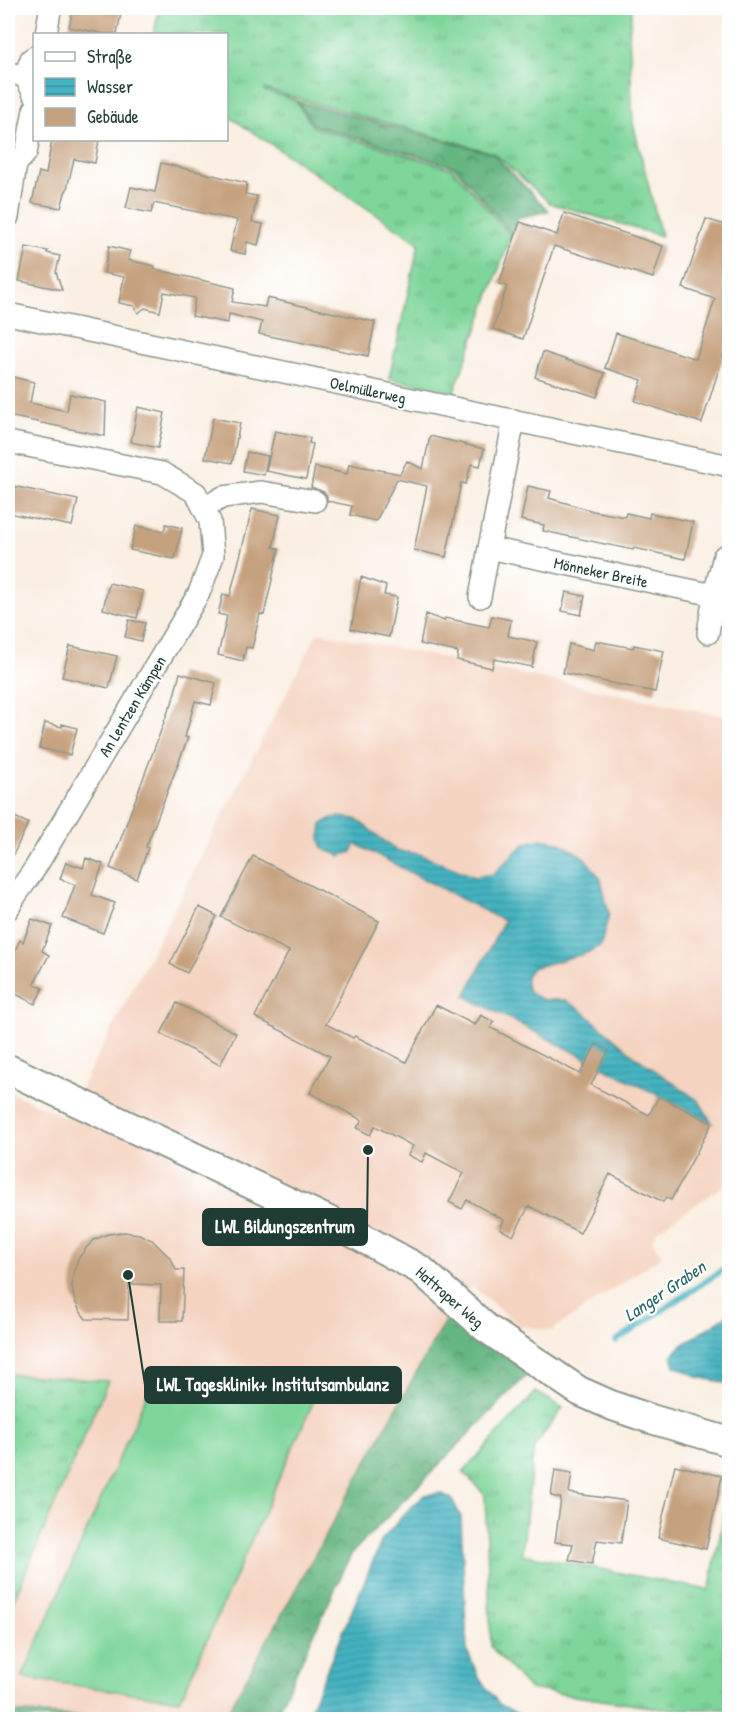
<svg xmlns="http://www.w3.org/2000/svg" width="737" height="1727" font-family="'Patrick Hand',sans-serif">
  <style>
    .built { fill: #f4d3c0 }
    .grass { fill: url(#grass-tufts); stroke: #4e8967; stroke-width: 1.5 }
    .forest { fill: url(#forest-crowns); stroke: #427a5b; stroke-width: 1.5 }
    .pitch { fill: #7ed59a; stroke: #4e8967; stroke-width: 1.5 }
    .water { fill: url(#water-rules); stroke: #32787a; stroke-width: 1.5 }
    .lines { fill: none; stroke-linecap: round; stroke-linejoin: round }
    .stream { stroke: #45b3c1; stroke-width: 6 }
    .building { fill: #c6a17e }
    .minor-casing { stroke: #8c968b; stroke-width: 24 }
    .secondary-casing { stroke: #8c968b; stroke-width: 32 }
    .minor { stroke: #fff; stroke-width: 21 }
    .secondary { stroke: #fff; stroke-width: 28 }
    .labels { text-anchor: middle; stroke-width: 4.5; stroke-linejoin: round; paint-order: stroke }
    .street-label { font-size: 16px; fill: #1f3d34; stroke: #fff }
    .water-label { font-size: 18px; font-style: italic; fill: #2c6665; stroke: #fff }
    .leader { fill: none; stroke: #1f3d34; stroke-width: 2 }
    .callout-dot { fill: #1f3d34; stroke: #fff; stroke-width: 2 }
    .callout { fill: #1f3d34; stroke: #1f3d34; stroke-width: 2 }
    .callout-label { font-size: 18px; text-anchor: middle; font-weight: bold; fill: #fff }
  </style>
  <defs>
    <pattern id="grass-tufts" width="24" height="20" patternUnits="userSpaceOnUse" patternTransform="scale(1.5)"><rect width="24" height="20" fill="#7ed59a"/><path d="M3 7l-1-3M5 7V3M7 7l1-3M15 17l-1-3M17 17v-4M19 17l1-3" fill="none" stroke="#67ae7e"/></pattern>
    <pattern id="forest-crowns" width="20" height="18" patternUnits="userSpaceOnUse" patternTransform="scale(1.5)"><rect width="20" height="18" fill="#66b682"/><path d="M2 6a3 3 0 1 1 6 0M12 15a3 3 0 1 1 6 0" fill="none" stroke="#53956b"/></pattern>
    <pattern id="water-rules" width="6" height="5" patternUnits="userSpaceOnUse" patternTransform="scale(1.5)"><rect width="6" height="5" fill="#45b3c1"/><path d="M0 2.5h6" fill="none" stroke="#39939e"/></pattern>
  </defs>
  <rect width="100%" height="100%" fill="#fff"/>
  <filter id="ink" filterUnits="userSpaceOnUse"><feTurbulence type="fractalNoise" baseFrequency=".0167" numOctaves="2"/><feDisplacementMap in="SourceGraphic" scale="12" xChannelSelector="R" yChannelSelector="G"/><feConvolveMatrix kernelMatrix="1 2 1 2 8 2 1 2 1" color-interpolation-filters="sRGB"/></filter>
  <filter id="wash" filterUnits="userSpaceOnUse"><feTurbulence type="fractalNoise" baseFrequency=".008" numOctaves="4" result="noise"/><feDisplacementMap in="SourceGraphic" scale="24" xChannelSelector="R" yChannelSelector="G"/><feGaussianBlur stdDeviation="1.35" result="paint"/><feColorMatrix in="noise" values="0 0 0 0 0 0 0 0 0 0 0 0 0 0 0 0 0 1.4 0 .05"/><feComposite in="paint" operator="in"/></filter>
  <g filter="url(#wash)">
    <rect width="100%" height="100%" fill="#faefe2"/>
    <path class="built" d="M 318,632 L 729,717 L 729,1182 L 656,1231 L 652,1241 L 662,1256 L 551,1331 L 518,1325 L 472,1286 L 446,1319 L 223,1719 L 125,1719 L 8,1712 L 8,1091 L 64,1117 L 85,1080 Z"/>
    <path class="grass" d="M 159,8 L 632,8 L 629,34 L 633,123 L 661,236 L 550,203 L 494,153 L 264,89 L 265,91 L 295,100 L 313,127 L 453,169 L 511,236 L 454,392 L 389,379 L 419,243 L 227,115 L 226,34 L 154,34 Z
      M 8,1374 L 108,1381 L 8,1613 Z
      M 536,1392 L 563,1408 L 534,1447 L 522,1554 L 709,1590 L 729,1491 L 729,1709 L 662,1709 L 529,1689 L 491,1647 L 485,1495 L 463,1472 Z"/>
    <path class="forest" d="M 297,101 L 493,154 L 549,211 L 517,218 L 512,234 L 455,167 L 314,125 Z
      M 446,1319 L 533,1369 L 352,1553 L 274,1719 L 223,1720 Z
      M 8,1712 L 125,1719 L 8,1719 Z"/>
    <path class="pitch" d="M 147,1394 L 315,1398 L 180,1700 L 22,1678 Z"/>
    <path class="water" d="M 340,817 L 356,819 L 397,851 L 419,854 L 475,877 L 493,874 L 524,844 L 540,839 L 559,842 L 584,857 L 601,879 L 609,914 L 601,945 L 587,953 L 532,968 L 526,976 L 526,986 L 531,994 L 544,1000 L 565,1000 L 580,1009 L 636,1057 L 699,1101 L 712,1123 L 465,996 L 504,921 L 356,844 L 352,852 L 340,856 L 323,849 L 320,838 L 322,824 L 332,818 Z
      M 729,1314 L 729,1384 L 698,1377 L 675,1366 L 672,1356 L 682,1345 Z
      M 441,1493 L 452,1499 L 461,1517 L 467,1650 L 479,1678 L 499,1704 L 525,1718 L 535,1719 L 306,1719 L 382,1540 L 406,1512 L 425,1495 Z"/>
    <g class="lines">
      <path class="stream" d="M 616,1341 L 730,1265"/>
    </g>
    <g id="blocks">
      <path class="building" d="M 73,8 L 122,8 L 117,34 L 105,34 L 69,27 Z
        M 52,140 L 99,140 L 95,163 L 74,159 L 67,189 L 65,193 L 61,208 L 32,203 L 39,172 L 46,174 Z
        M 161,163 L 247,183 L 245,194 L 257,196 L 252,222 L 263,224 L 258,245 L 247,242 L 245,254 L 230,251 L 237,220 L 154,203 L 151,213 L 126,208 L 131,187 L 155,192 Z
        M 564,213 L 663,246 L 653,278 L 554,246 L 523,339 L 493,329 L 507,286 L 499,284 L 520,222 L 557,235 Z
        M 706,219 L 729,226 L 729,337 L 702,423 L 635,401 L 642,380 L 605,368 L 616,333 L 696,359 L 715,299 L 683,288 Z
        M 109,246 L 130,251 L 128,260 L 155,266 L 154,269 L 235,288 L 232,302 L 265,307 L 267,298 L 375,322 L 368,356 L 259,334 L 262,322 L 229,314 L 228,323 L 192,316 L 195,298 L 164,292 L 160,312 L 145,308 L 138,313 L 134,306 L 119,303 L 124,277 L 104,273 Z
        M 26,247 L 48,251 L 47,253 L 60,256 L 56,272 L 62,290 L 19,281 Z
        M 543,352 L 605,373 L 597,397 L 535,377 Z
        M 8,376 L 34,382 L 30,403 L 67,411 L 70,394 L 106,402 L 105,436 L 8,416 Z
        M 138,407 L 165,413 L 158,448 L 131,442 Z
        M 213,418 L 240,423 L 232,463 L 205,458 Z
        M 275,431 L 310,438 L 309,443 L 313,444 L 306,479 L 266,471 Z
        M 430,436 L 484,449 L 480,466 L 471,464 L 466,484 L 461,483 L 446,557 L 414,550 L 427,486 L 397,479 L 376,521 L 350,515 L 352,506 L 327,501 L 327,496 L 324,492 L 311,487 L 315,467 L 347,474 L 349,464 L 400,474 L 407,461 L 423,469 Z
        M 247,452 L 268,456 L 264,475 L 243,471 Z
        M 8,485 L 78,500 L 72,526 L 8,513 Z
        M 528,486 L 551,491 L 549,498 L 593,511 L 625,517 L 626,513 L 649,518 L 650,513 L 693,522 L 685,559 L 634,548 L 633,550 L 543,531 L 544,525 L 521,520 Z
        M 252,509 L 280,515 L 273,547 L 279,549 L 264,615 L 260,614 L 252,648 L 246,647 L 243,661 L 218,655 L 227,616 L 218,614 L 223,594 L 230,596 Z
        M 166,524 L 182,528 L 175,559 L 130,550 L 136,526 L 164,531 Z
        M 361,577 L 386,586 L 384,595 L 397,597 L 389,637 L 351,629 Z
        M 109,583 L 143,591 L 137,618 L 103,609 Z
        M 566,592 L 585,596 L 581,615 L 562,611 Z
        M 426,614 L 444,621 L 445,618 L 489,627 L 492,616 L 511,620 L 508,636 L 537,642 L 532,667 L 494,659 L 492,668 L 457,660 L 458,652 L 420,644 Z
        M 129,620 L 145,623 L 141,641 L 125,637 Z
        M 596,641 L 633,648 L 634,645 L 664,651 L 655,692 L 563,673 L 569,644 L 594,650 Z
        M 70,646 L 117,656 L 109,688 L 62,677 Z
        M 180,673 L 216,683 L 211,705 L 195,701 L 185,737 L 188,738 L 146,847 L 148,848 L 137,879 L 110,868 L 170,706 L 171,707 Z
        M 45,723 L 62,727 L 62,724 L 77,728 L 70,755 L 39,748 Z
        M 8,814 L 28,823 L 8,866 Z
        M 253,856 L 379,921 L 326,1024 L 353,1038 L 355,1036 L 406,1062 L 436,1005 L 475,1025 L 481,1015 L 494,1022 L 491,1028 L 580,1074 L 596,1044 L 609,1050 L 591,1085 L 649,1115 L 659,1096 L 712,1123 L 671,1200 L 666,1197 L 663,1202 L 610,1174 L 580,1233 L 529,1206 L 513,1236 L 500,1229 L 504,1220 L 467,1200 L 462,1209 L 449,1202 L 464,1173 L 426,1153 L 422,1162 L 408,1155 L 413,1146 L 375,1126 L 370,1135 L 357,1128 L 362,1120 L 310,1093 L 330,1056 L 255,1017 L 289,951 L 221,917 Z
        M 86,858 L 103,864 L 92,895 L 115,903 L 103,933 L 63,918 L 75,885 L 60,879 L 66,862 L 83,868 Z
        M 199,907 L 217,916 L 187,973 L 170,964 Z
        M 32,919 L 52,926 L 42,951 L 49,955 L 34,984 L 43,988 L 35,1004 L 8,990 L 8,965 L 20,940 L 23,942 Z
        M 177,1003 L 236,1033 L 220,1065 L 161,1034 Z
        M 124,1232 L 139,1234 L 152,1240 L 171,1259 L 176,1270 L 184,1270 L 182,1321 L 160,1321 L 161,1285 L 129,1284 L 128,1320 L 86,1319 L 80,1311 L 74,1299 L 72,1287 L 73,1273 L 78,1259 L 87,1247 L 94,1240 L 108,1234 Z
        M 675,1465 L 722,1476 L 706,1549 L 658,1538 Z
        M 555,1470 L 572,1473 L 569,1493 L 627,1501 L 621,1543 L 597,1540 L 592,1564 L 569,1560 L 573,1544 L 555,1542 L 561,1498 L 551,1496 Z"/>
    </g>
  </g>
  <g filter="url(#ink)">
    <use href="#blocks" fill-opacity="0" stroke="#8c968b" stroke-width="1.5"/>
    <g class="lines">
      <g class="minor-casing">
        <path id="minor" d="M 46,34 L 50,11 L 49,8
          M 8,73 L 25,76 L 34,94
          M 25,76 L 31,59 L 34,57
          M 8,217 L 16,164 L 26,153 L 34,110
          M 8,314 L 730,466
          M 514,420 L 489,548 L 714,595 L 724,556
          M 8,442 L 162,473 L 196,493 L 210,521 L 213,556 L 199,593 L 34,870 L 16,895 L 8,909
          M 204,508 L 223,497 L 261,492 L 315,501
          M 480,597 L 489,548
          M 708,633 L 714,595"/>
      </g>
      <g class="secondary-casing">
        <path id="secondary" d="M 8,1069 L 350,1231 L 421,1270 L 486,1328 L 579,1391 L 613,1406 L 651,1419 L 730,1442"/>
      </g>
      <use href="#minor" class="minor"/>
      <use href="#secondary" class="secondary"/>
    </g>
  </g>
  <g class="labels">
    <g class="street-label">
      <text transform="translate(368 390) rotate(12)" y="6">Oelmüllerweg</text>
      <text transform="translate(601 572) rotate(12)" y="6">Mönneker Breite</text>
      <text transform="translate(132 706) rotate(-59)" y="6">An Lentzen Kämpen</text>
      <text transform="translate(450 1297) rotate(41)" y="6">Hattroper Weg</text>
    </g>
    <g class="water-label">
      <text transform="translate(665 1291) rotate(-34)" y="6">Langer Graben</text>
    </g>
  </g>
  <path class="leader" d="M368 1150L367 1227M128 1275L145 1385"/>
  <g class="callout-dot">
    <circle cx="368" cy="1150" r="6"/>
    <circle cx="128" cy="1275" r="6"/>
  </g>
  <g class="callout">
    <rect x="203" y="1209" width="164" height="36" rx="6"/>
    <rect x="145" y="1367" width="256" height="36" rx="6"/>
  </g>
  <g class="callout-label">
    <text x="285" y="1233">LWL Bildungszentrum</text>
    <text x="273" y="1391">LWL Tagesklinik+ Institutsambulanz</text>
  </g>
  <rect width="737" height="1727" fill="none" stroke="#fff" stroke-width="30"/>
  <rect x="33" y="33" width="195" height="108" fill="#ffffff" stroke="#a5b1ae" stroke-width="1.5"/>
  <rect x="45" y="52" width="30" height="9" fill="#ffffff" stroke="#a5b1ae" stroke-width="1.5"/>
  <text x="87" y="63" font-size="18" fill="#1f3d34">Straße</text>
  <rect x="45" y="78" width="30" height="18" fill="url(#water-rules)" stroke="#a5b1ae" stroke-width="1.5"/>
  <text x="87" y="93" font-size="18" fill="#1f3d34">Wasser</text>
  <rect x="45" y="108" width="30" height="18" fill="#c6a17e" stroke="#a5b1ae" stroke-width="1.5"/>
  <text x="87" y="123" font-size="18" fill="#1f3d34">Gebäude</text>
</svg>
